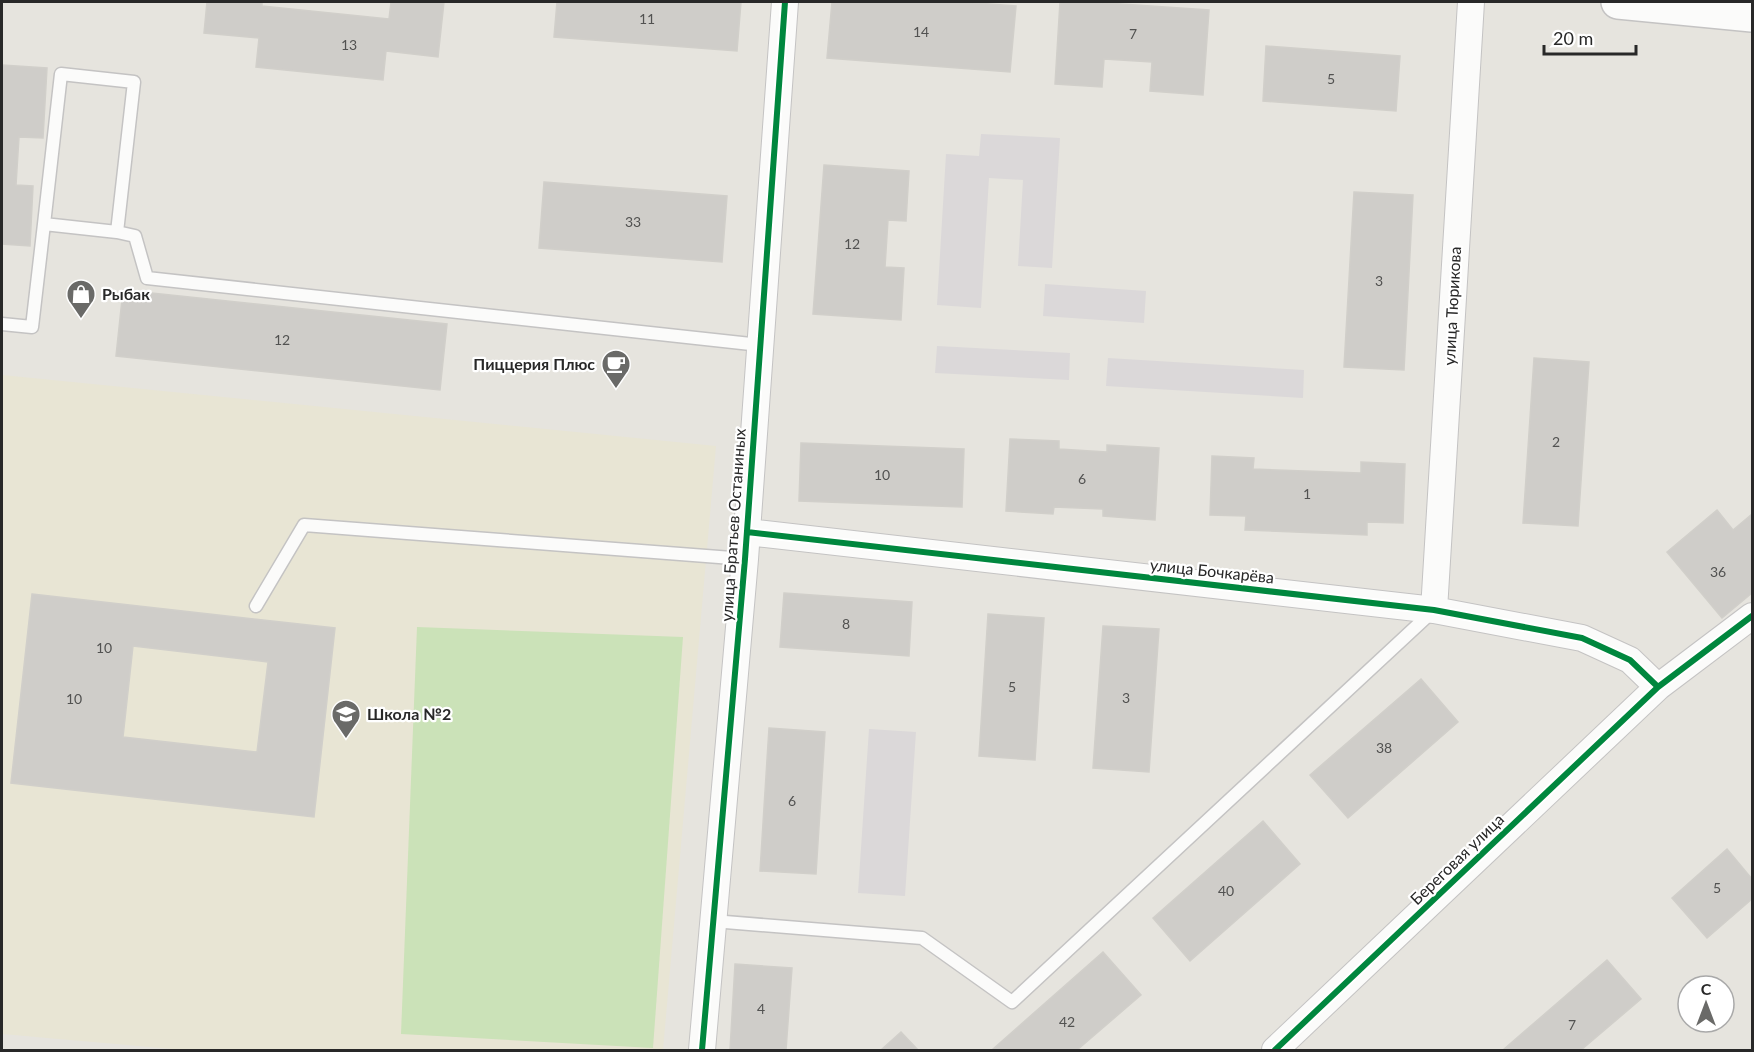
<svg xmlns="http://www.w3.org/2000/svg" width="1754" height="1052" font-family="Lato,sans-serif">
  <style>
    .industrial { fill: #dbd8d9 }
    .education { fill: #e8e5d4 }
    .pitch { fill: #cbe2b8 }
    .building { fill: #cfcdc9; stroke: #d1cfca; stroke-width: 1.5; fill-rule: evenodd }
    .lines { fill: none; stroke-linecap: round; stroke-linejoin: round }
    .lane-casing { stroke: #c4c3c3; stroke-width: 15 }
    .street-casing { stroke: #c4c3c3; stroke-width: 28 }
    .secondary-casing { stroke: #c4c3c3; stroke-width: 36 }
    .lane { stroke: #fbfbfa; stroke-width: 12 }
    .street { stroke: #fbfbfa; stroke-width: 26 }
    .secondary { stroke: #fbfbfa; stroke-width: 33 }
    .cycleway-casing { stroke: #fff; stroke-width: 10 }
    .cycleway { stroke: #00873e; stroke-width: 6 }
    .labels { text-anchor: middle; stroke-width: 4.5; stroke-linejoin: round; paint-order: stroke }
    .number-label { font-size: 14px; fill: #525251 }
    .poi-label { font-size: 16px; font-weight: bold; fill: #282828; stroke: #fff; text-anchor: start }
    .street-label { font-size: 16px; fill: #282828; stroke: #fff }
  </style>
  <rect width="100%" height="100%" fill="#e6e4de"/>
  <path class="industrial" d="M 981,134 L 1060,138 L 1052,268 L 1018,266 L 1023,180 L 989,178 L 981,308 L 937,305 L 946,154 L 979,156 Z
    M 1045,284 L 1146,291 L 1144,323 L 1043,316 Z
    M 937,346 L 1070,353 L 1069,380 L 935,373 Z
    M 1108,358 L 1304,370 L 1303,398 L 1106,386 Z
    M 869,729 L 916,732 L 905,896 L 858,893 Z"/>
  <path class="education" d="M 2,375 L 716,446 L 663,1050 L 184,1050 L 2,1034 Z"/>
  <path class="pitch" d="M 417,627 L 683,637 L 653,1048 L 401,1034 Z"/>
  <path class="building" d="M 207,2 L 262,2 L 262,6 L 389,19 L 391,2 L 444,2 L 438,57 L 386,51 L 383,80 L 256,67 L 259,38 L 204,33 Z
    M 557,2 L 741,2 L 737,51 L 554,37 Z
    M 832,2 L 963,2 L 1016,6 L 1010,72 L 827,58 Z
    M 1060,2 L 1092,2 L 1209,10 L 1203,95 L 1150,91 L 1152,62 L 1104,59 L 1102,87 L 1055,84 Z
    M 1266,46 L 1400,56 L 1396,111 L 1263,101 Z
    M 2,65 L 47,68 L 43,138 L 19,137 L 16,185 L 33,186 L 30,246 L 2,244 Z
    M 824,165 L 909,171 L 906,221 L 888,220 L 885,267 L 904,268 L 901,320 L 813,314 Z
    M 544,182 L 727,196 L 722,262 L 539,248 Z
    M 1354,192 L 1413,195 L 1404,370 L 1344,367 Z
    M 123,290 L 447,324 L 440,390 L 116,356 Z
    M 1534,358 L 1589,362 L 1578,526 L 1523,523 Z
    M 1010,439 L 1059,441 L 1059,449 L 1107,452 L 1107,445 L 1159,448 L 1155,520 L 1103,516 L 1103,509 L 1054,507 L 1053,514 L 1006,511 Z
    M 801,443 L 964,449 L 962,507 L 799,501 Z
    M 1212,456 L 1254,458 L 1253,469 L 1361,473 L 1361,462 L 1405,464 L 1403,523 L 1367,522 L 1367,535 L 1245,530 L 1246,516 L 1210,515 Z
    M 1717,510 L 1733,530 L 1752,514 L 1752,593 L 1722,618 L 1667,552 Z
    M 784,593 L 912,602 L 909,656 L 780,647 Z
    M 32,594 L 335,628 L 314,817 L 11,783 ZM 133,646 L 268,662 L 257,752 L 123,737 Z
    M 988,614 L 1044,618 L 1035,760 L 979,756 Z
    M 1103,626 L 1159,629 L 1149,772 L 1093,768 Z
    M 1421,679 L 1458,722 L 1348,818 L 1310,775 Z
    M 769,728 L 825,732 L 816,874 L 760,871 Z
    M 1263,821 L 1300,864 L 1190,961 L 1153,918 Z
    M 1727,849 L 1752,879 L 1752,899 L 1707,938 L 1672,898 Z
    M 1103,952 L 1141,995 L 1077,1050 L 995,1050 L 993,1049 Z
    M 1607,960 L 1641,999 L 1581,1050 L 1503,1050 Z
    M 735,964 L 792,968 L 786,1050 L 730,1050 Z
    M 901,1032 L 918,1050 L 881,1050 Z"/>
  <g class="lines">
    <g class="lane-casing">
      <path id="lane" d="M 44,224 L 61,74 L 134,82 L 117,232
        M 2,324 L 32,327 L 44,224 L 117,232 L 135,236 L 147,278 L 760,345
        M 256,606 L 304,525 L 745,559
        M 713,921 L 922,938 L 1012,1002 L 1434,610"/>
    </g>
    <g class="street-casing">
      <path id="street" d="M 747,532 L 1434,610 L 1582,638 L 1630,660 L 1658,687
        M 1434,610 L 1471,2
        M 702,1050 L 745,559 L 785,2
        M 1275,1050 L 1658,687 L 1752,616"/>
    </g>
    <g class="secondary-casing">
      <path id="secondary" d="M 1618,2 L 1752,15"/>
    </g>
    <use href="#lane" class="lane"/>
    <use href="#street" class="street"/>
    <use href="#secondary" class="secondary"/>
    <g class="cycleway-casing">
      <path id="cycleway" d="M 747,532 L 1434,610 L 1582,638 L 1630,660 L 1658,687
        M 702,1050 L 745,559 L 785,2
        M 1275,1050 L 1658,687 L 1752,616"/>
    </g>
    <use href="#cycleway" class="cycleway"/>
  </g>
  <defs>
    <g id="shop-pin" transform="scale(1.5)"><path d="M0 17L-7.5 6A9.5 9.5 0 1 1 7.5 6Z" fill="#6a6a68" stroke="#fff"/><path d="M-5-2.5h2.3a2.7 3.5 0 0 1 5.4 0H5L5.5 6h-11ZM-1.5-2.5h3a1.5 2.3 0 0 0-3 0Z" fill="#fff"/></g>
    <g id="cafe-pin" transform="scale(1.5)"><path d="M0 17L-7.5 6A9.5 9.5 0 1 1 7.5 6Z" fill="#6a6a68" stroke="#fff"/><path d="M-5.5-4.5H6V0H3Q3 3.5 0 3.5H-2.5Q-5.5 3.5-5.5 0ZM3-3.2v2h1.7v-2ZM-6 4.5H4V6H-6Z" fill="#fff"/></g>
    <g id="school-pin" transform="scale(1.5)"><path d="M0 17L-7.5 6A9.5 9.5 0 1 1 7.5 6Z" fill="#6a6a68" stroke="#fff"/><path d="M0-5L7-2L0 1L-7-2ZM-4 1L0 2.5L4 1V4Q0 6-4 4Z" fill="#fff"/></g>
  </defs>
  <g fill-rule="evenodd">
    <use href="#shop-pin" x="81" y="294"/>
    <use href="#cafe-pin" x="616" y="364"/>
    <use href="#school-pin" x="346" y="714"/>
  </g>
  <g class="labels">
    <g class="number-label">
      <text x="647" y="24">11</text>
      <text x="921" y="37">14</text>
      <text x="1133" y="39">7</text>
      <text x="349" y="50">13</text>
      <text x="1331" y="84">5</text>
      <text x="633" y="227">33</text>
      <text x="852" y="249">12</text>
      <text x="1379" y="286">3</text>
      <text x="282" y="345">12</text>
      <text x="1556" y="447">2</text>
      <text x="882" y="480">10</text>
      <text x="1082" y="484">6</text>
      <text x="1307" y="499">1</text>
      <text x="1718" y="577">36</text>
      <text x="846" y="629">8</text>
      <text x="104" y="653">10</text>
      <text x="1012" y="692">5</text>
      <text x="1126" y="703">3</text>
      <text x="74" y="704">10</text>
      <text x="1384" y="753">38</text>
      <text x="792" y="806">6</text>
      <text x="1717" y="893">5</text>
      <text x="1226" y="896">40</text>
      <text x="761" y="1014">4</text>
      <text x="1067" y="1027">42</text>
      <text x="1572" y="1030">7</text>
    </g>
    <g class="poi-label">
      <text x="102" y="300">Рыбак</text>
      <text x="595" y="370" text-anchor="end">Пиццерия Плюс</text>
      <text x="367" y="720">Школа №2</text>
    </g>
    <g class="street-label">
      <text transform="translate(1452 306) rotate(-87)" y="6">улица Тюрикова</text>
      <text transform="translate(733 525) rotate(-86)" y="6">улица Братьев Останиных</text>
      <text transform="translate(1212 571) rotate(6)" y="6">улица Бочкарёва</text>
      <text transform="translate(1457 859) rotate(-44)" y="6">Береговая улица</text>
    </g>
  </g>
  <rect width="1754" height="1052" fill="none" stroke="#282828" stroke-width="6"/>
  <g transform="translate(1706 1004)"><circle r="28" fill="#ffffff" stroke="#a9a9a9" stroke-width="1.5"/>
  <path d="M0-4.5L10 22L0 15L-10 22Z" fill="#6a6a68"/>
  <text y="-9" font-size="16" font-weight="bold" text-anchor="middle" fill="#282828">С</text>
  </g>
  <path d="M1544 45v9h92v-9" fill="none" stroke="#282828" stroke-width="3"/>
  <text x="1553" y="45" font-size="18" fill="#282828" stroke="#ffffff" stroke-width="4.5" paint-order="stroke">20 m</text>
</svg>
